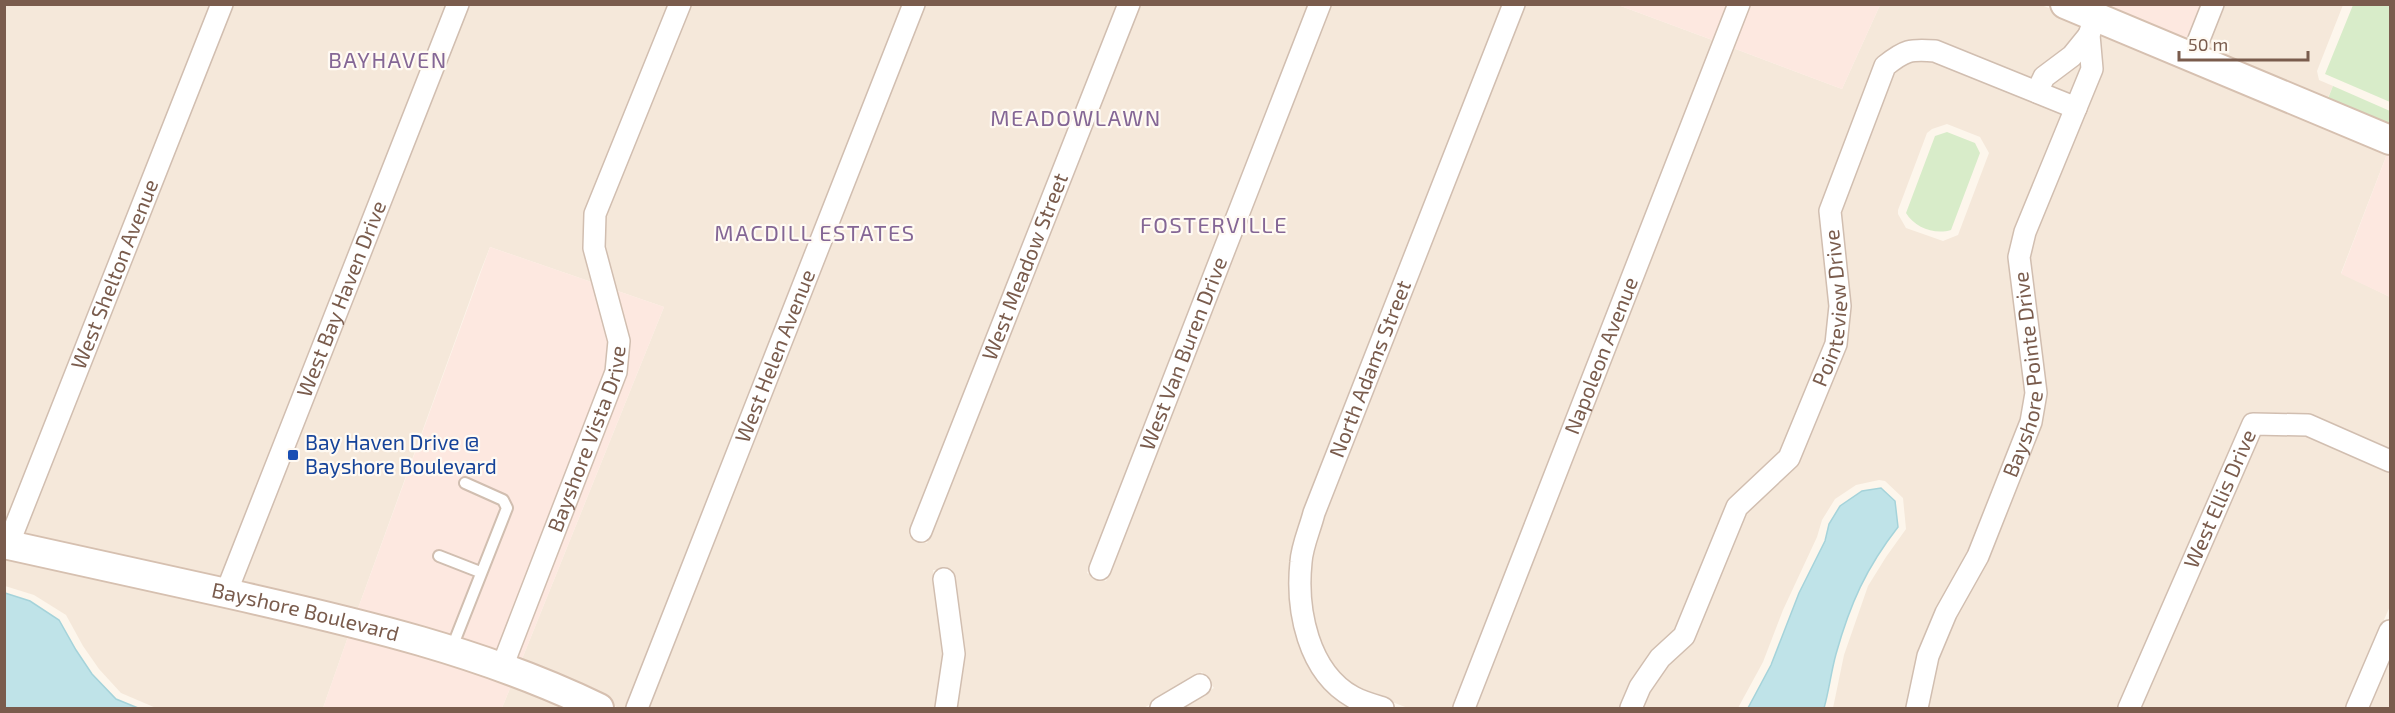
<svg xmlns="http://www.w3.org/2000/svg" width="2395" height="713" font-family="'Exo 2',sans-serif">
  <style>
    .residential { fill: #f5e8da; fill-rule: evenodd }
    .commercial { fill: #fde8e0 }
    .green { fill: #d8ecc9 }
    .water { fill: #bfe3e8; stroke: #a5d3da; stroke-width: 1.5 }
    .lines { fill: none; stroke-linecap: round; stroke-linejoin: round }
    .lane-casing { stroke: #d1beb0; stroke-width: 14 }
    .street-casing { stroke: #d1beb0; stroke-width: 24 }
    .secondary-casing { stroke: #d6c0b0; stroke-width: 32 }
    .lane { stroke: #fff; stroke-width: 10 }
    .street { stroke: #fff; stroke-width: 21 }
    .secondary { stroke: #fff; stroke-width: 28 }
    .transit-dot { fill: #1a4fb4; stroke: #fffaf3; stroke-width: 2 }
    .labels { text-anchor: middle; stroke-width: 4.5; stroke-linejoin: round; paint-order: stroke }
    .street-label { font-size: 21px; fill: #7a5c4d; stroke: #fffaf3 }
    .transit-label { font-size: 21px; fill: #164399; stroke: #fffaf3; text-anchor: start }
    .neighbourhood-label { font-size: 22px; letter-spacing: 1.5px; fill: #846695; stroke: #fffaf3 }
  </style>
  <rect width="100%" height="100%" fill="#fdf6ec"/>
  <path class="residential" d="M 5,5 L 211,5 L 5,528 Z
    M 232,5 L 447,5 L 219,583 L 22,539 Z
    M 469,5 L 904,5 L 626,708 L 619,708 L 571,685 L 520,664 L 664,307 L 490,247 L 479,275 L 356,614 L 239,587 Z
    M 925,5 L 1118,5 L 909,535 L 927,543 L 1139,5 L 1309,5 L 1087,573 L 1106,581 L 1331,5 L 1504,5 L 1291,558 L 1290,606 L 1299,639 L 1312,672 L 1345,703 L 1358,708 L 1179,708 L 1214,688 L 1202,672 L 1144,708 L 956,708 L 964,653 L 952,569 L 933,570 L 944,653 L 939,696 L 935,708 L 648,708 Z
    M 1525,5 L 1618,5 L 1715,41 L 1454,708 L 1408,708 L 1357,689 L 1330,665 L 1318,635 L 1310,606 L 1310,562 L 1324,517 Z
    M 1880,5 L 2041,5 L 2083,21 L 2081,26 L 2079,26 L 2081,64 L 2100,65 L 2099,39 L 2102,34 L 2389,149 L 2341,273 L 2390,297 L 2390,452 L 2244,420 L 2118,708 L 1833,708 L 1844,655 L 1868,586 L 1886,557 L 1906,529 L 1903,498 L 1885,481 L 1879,480 L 1856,485 L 1835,499 L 1822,520 L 1817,537 L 1783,610 L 1763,662 L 1738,708 L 1475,708 L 1733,48 L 1842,89 ZM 1947,124 L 1980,137 L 1989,153 L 1958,235 L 1943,241 L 1906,228 L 1898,214 L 1898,210 L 1927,133 L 1932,129 Z
    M 2224,5 L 2343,5 L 2317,71 L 2319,80 L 2333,86 L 2327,100 L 2204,53 Z
    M 2260,433 L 2306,434 L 2390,471 L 2390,606 L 2346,708 L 2140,708 Z
    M 5,553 L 350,631 L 323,708 L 156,708 L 121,693 L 99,669 L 83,646 L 66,615 L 34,595 L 5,586 Z
    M 2390,657 L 2390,708 L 2368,708 Z
    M 513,681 L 578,708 L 502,708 Z"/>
  <path class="commercial" d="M 1618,5 L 1729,5 L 1715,41 Z
    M 1750,5 L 1750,4 L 1880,5 L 1842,89 L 1733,48 Z
    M 2090,5 L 2202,5 L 2186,45 Z
    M 2389,149 L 2390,149 L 2390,297 L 2341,274 Z
    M 490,247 L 664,307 L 520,664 L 496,655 L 356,614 Z
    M 350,631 L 513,681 L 502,708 L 323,708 Z"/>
  <path class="green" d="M 2353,5 L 2390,5 L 2390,102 L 2325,74 Z
    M 2333,86 L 2390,111 L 2390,127 L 2327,101 Z
    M 1947,132 L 1975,143 L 1980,153 L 1951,230 C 1935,235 1915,228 1906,213 L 1935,136 Z"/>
  <path class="water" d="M 1881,488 L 1895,501 L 1898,527 C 1866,568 1850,604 1836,654 C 1831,672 1829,691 1824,708 L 1748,708 L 1771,665 L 1799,593 L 1825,541 L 1829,524 L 1840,506 L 1862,491 Z
    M 5,593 L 30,601 L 59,620 L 76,650 L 92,674 L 116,699 L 138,708 L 5,708 Z"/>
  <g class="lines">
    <g class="lane-casing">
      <path id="lane" d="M 439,556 L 480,572
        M 451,650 L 507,508 L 503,500 L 465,483"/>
    </g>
    <g class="street-casing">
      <g id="street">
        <path d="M 2192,57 L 2213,4"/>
        <path d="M 2037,92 L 2044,77 L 2072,56 L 2089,35"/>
        <path id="s1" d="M 921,531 L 1129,4"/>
        <path id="s2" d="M 8,545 L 222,4"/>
        <path id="s3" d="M 1100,569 L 1320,4"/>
        <path d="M 944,579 L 954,654 L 946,708"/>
        <path id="s4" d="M 226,593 L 458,4"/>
        <path id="s5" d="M 502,667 L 616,372 L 619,341 L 594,248 L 595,214 L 680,4"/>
        <path id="s6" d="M 637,708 L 914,4"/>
        <path d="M 1161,708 L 1200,685"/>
        <path id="s7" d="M 1383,708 C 1373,705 1362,702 1353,697 C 1308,672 1296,610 1301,562 C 1302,546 1310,529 1314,513 L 1514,4"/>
        <path id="s8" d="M 1464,708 L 1739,4"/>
        <path id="s9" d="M 1631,708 L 1640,687 L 1660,658 L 1684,636 L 1737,507 L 1789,458 L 1836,344 L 1840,306 L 1830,211 L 1885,66 C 1905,50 1910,49 1935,51 L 2076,108"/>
        <path id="s10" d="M 1917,708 L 1928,656 L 1946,613 L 1978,556 L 2031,422 L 2036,393 L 2019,257 L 2025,232 L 2092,69 L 2089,35 L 2095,17"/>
        <path id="s11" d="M 2129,708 L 2253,424 L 2308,425 L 2390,461"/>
        <path d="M 2357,708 L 2390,631"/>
      </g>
    </g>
    <g class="secondary-casing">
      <g id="secondary">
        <path d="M 2065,4 L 2390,140"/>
        <path id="s12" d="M 4,544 C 81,561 158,578 235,595 C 359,623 484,652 599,708"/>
      </g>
    </g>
    <use href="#lane" class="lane"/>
    <use href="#street" class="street"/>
    <use href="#secondary" class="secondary"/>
  </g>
  <rect class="transit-dot" x="287" y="449" width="12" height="12" rx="3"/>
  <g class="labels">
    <g class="street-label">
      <text dy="7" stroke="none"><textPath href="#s1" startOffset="284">West Meadow Street</textPath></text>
      <text dy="7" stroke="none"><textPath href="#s2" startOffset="291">West Shelton Avenue</textPath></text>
      <text dy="7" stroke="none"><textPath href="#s4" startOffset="316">West Bay Haven Drive</textPath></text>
      <text dy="7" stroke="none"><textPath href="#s9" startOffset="460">Pointeview Drive</textPath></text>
      <text dy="7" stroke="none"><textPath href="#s3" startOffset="231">West Van Buren Drive</textPath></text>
      <text dy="7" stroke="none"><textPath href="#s6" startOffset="378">West Helen Avenue</textPath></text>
      <text dy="7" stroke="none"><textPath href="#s8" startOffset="378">Napoleon Avenue</textPath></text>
      <text dy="7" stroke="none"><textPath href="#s7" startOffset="390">North Adams Street</textPath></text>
      <text dy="7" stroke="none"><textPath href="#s10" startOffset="356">Bayshore Pointe Drive</textPath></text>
      <text dy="7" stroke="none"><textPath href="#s5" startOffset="244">Bayshore Vista Drive</textPath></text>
      <text dy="7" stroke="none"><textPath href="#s11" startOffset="228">West Ellis Drive</textPath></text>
      <text dy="7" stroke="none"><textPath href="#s12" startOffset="309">Bayshore Boulevard</textPath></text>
    </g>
    <g class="transit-label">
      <text x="305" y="450">Bay Haven Drive @<tspan x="305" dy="24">Bayshore Boulevard</tspan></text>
    </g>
    <g class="neighbourhood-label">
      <text x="388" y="68">BAYHAVEN</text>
      <text x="1076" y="126">MEADOWLAWN</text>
      <text x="1214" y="233">FOSTERVILLE</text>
      <text x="815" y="241">MACDILL ESTATES</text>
    </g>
  </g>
  <rect width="2395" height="713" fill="none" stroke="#7a5c4d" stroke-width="12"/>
  <path d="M2179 51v9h129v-9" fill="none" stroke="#7a5c4d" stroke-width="3"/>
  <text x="2188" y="51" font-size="18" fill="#7a5c4d" stroke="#fffaf3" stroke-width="4.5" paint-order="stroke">50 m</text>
</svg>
